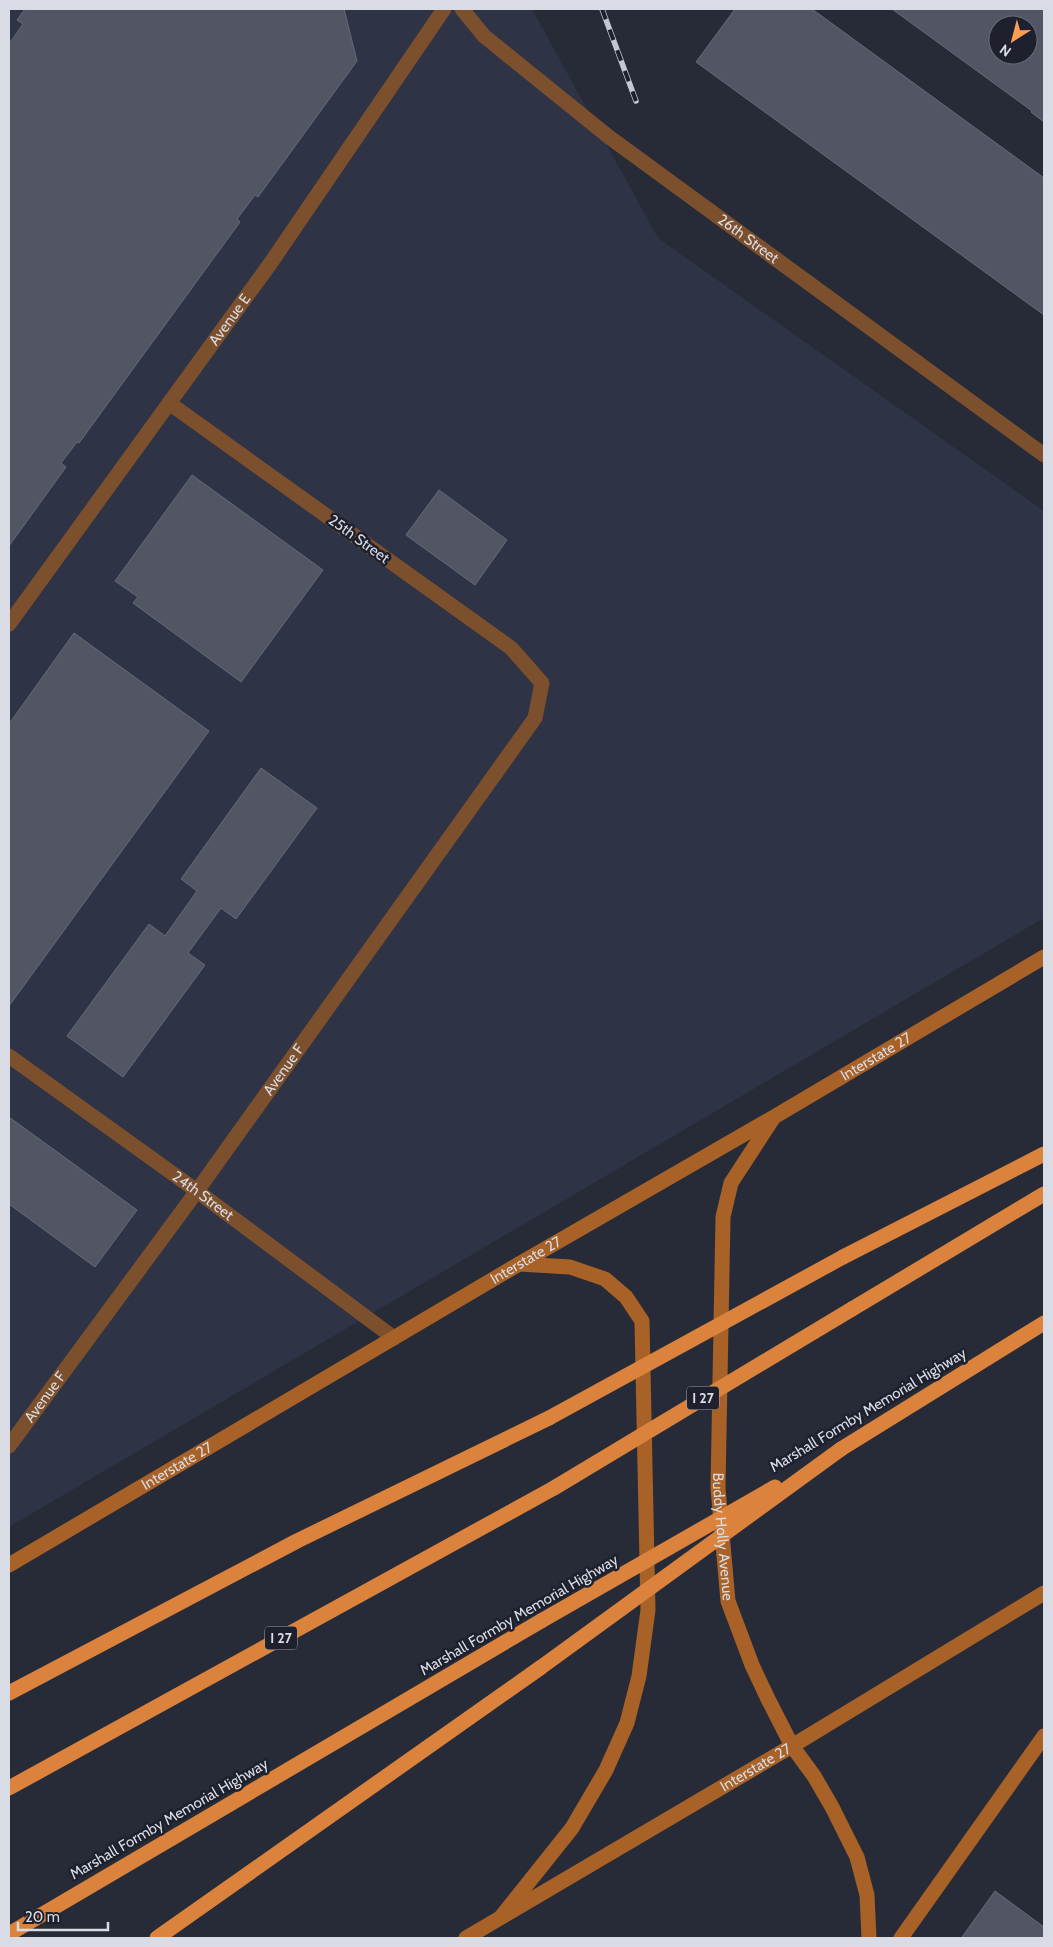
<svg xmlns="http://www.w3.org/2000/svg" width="1053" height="1947" font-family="Cabin,sans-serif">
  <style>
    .built { fill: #2e3345 }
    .building { fill: #525664; stroke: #666a79; fill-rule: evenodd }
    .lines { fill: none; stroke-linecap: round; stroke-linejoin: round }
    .street { stroke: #7c4f2d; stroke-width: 15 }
    .secondary { stroke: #a86126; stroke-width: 15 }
    .highway { stroke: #db833c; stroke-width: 15 }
    .rail-casing { stroke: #c4c7d0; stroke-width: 5.5 }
    .rail { stroke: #1e212d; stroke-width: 4; stroke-dasharray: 11; stroke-linecap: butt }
    .highway-bridge { stroke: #db833c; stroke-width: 15 }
    .labels { text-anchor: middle; stroke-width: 5; stroke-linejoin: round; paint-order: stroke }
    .shield { fill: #1e212d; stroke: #a1a4ad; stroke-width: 1 }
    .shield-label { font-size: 14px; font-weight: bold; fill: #d9dce4 }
    .street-label { font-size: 15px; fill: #d9dce4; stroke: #1e212d }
  </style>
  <rect width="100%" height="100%" fill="#272b37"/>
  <path class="built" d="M 9,9 L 532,9 L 658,238 L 1044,511 L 1044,918 L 9,1527 Z"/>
  <path class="building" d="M 25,9 L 344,9 L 357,61 L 258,197 L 255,195 L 237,219 L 240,222 L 79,443 L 77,442 L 61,463 L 66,467 L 9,546 L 9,44 L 23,24 L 17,20 Z
    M 735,9 L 812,9 L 1044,178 L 1044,315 L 696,62 Z
    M 892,9 L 1044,9 L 1044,122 L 1031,112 L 1032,111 ZM 998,25 L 1028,25 L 1028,55 L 998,55 Z
    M 192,475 L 323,570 L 241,682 L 133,603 L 138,597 L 115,581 Z
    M 439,490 L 507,540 L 475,585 L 406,535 Z
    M 74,633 L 209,731 L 9,1006 L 9,724 Z
    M 261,768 L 317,808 L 236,919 L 221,908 L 188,953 L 205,965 L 123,1077 L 67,1036 L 149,924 L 165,936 L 197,891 L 181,879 Z
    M 9,1117 L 137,1210 L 95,1267 L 9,1204 Z
    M 995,1891 L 1044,1927 L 1044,1938 L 964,1938 L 962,1937 Z"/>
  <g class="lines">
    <g class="street">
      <path id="s1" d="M 462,9 L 484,36 L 609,137 L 1044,455"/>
      <path id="s2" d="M 9,624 L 270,264 L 444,9"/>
      <path id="s3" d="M 9,1056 L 197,1191 L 394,1338"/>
      <path id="s4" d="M 9,1446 L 197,1191 L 535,718 L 542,683 L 511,648 L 169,403"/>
    </g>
    <g class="secondary">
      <path id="s5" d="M 772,1120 L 731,1183 L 723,1217 L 718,1488 L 728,1601 L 752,1665 L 768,1699 L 792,1746 L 814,1776 L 832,1807 L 857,1857 L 867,1895 L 869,1938"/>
      <path id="s6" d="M 9,1565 L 519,1264 L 774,1117 L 1044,957"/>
      <path d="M 501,1917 L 572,1828 L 606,1770 L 627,1723 L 639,1676 L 648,1610 L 642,1321 L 626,1297 L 605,1279 L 570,1267 L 519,1264"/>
      <path id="s7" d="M 466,1938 L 792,1746 L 1044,1593"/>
      <path d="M 901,1938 L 1044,1736"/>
    </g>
    <path class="highway" d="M 843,1257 L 1044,1154
      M 852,1309 L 1044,1194
      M 841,1449 L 1044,1323
      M 9,1693 L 297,1541 L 549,1418
      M 9,1788 L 554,1488
      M 9,1934 L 541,1621
      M 157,1938 L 540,1668"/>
    <g class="rail-casing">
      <path id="rail" d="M 602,9 L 636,101"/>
    </g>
    <use href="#rail" class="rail"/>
    <path class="highway-bridge" d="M 549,1418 L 843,1257
      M 554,1488 L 852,1309
      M 541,1621 L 775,1487
      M 540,1668 L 841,1449"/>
  </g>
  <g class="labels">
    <g class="shield">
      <rect x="687" y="1386.5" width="32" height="23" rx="4"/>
      <rect x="265" y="1626.5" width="32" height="23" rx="4"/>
    </g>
    <g class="shield-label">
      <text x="703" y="1403">I 27</text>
      <text x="281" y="1643">I 27</text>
    </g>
    <g class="street-label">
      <text dy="5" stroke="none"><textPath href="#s1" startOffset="368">26th Street</textPath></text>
      <text dy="5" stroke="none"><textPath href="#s2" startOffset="376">Avenue E</textPath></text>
      <text transform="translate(359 539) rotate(36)" y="5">25th Street</text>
      <text dy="5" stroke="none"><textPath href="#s6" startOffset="1005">Interstate 27</textPath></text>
      <text dy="5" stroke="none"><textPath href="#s4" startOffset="466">Avenue F</textPath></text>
      <text dy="5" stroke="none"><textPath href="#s3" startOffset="239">24th Street</textPath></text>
      <text dy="5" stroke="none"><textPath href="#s6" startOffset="600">Interstate 27</textPath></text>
      <text dy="5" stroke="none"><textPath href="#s4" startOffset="61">Avenue F</textPath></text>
      <text transform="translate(868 1410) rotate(-31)" y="5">Marshall Formby Memorial Highway</text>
      <text dy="5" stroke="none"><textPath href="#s6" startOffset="195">Interstate 27</textPath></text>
      <text dy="5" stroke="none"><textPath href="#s5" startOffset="430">Buddy Holly Avenue</textPath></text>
      <text transform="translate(519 1615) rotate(-30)" y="5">Marshall Formby Memorial Highway</text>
      <text dy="5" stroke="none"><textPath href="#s7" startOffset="336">Interstate 27</textPath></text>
      <text transform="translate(169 1819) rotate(-30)" y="5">Marshall Formby Memorial Highway</text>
    </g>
  </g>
  <rect width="1053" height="1947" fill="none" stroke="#d9dce4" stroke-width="20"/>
  <g transform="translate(1013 40) rotate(216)"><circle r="24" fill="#1e212d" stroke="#696c76"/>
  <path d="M0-4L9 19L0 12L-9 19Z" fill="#fc9d54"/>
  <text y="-8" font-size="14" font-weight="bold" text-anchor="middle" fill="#d9dce4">N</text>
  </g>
  <path d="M18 1922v8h90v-8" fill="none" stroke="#d9dce4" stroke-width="2.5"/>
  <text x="25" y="1922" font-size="15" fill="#d9dce4" stroke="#1e212d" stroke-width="4" paint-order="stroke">20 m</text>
</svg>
